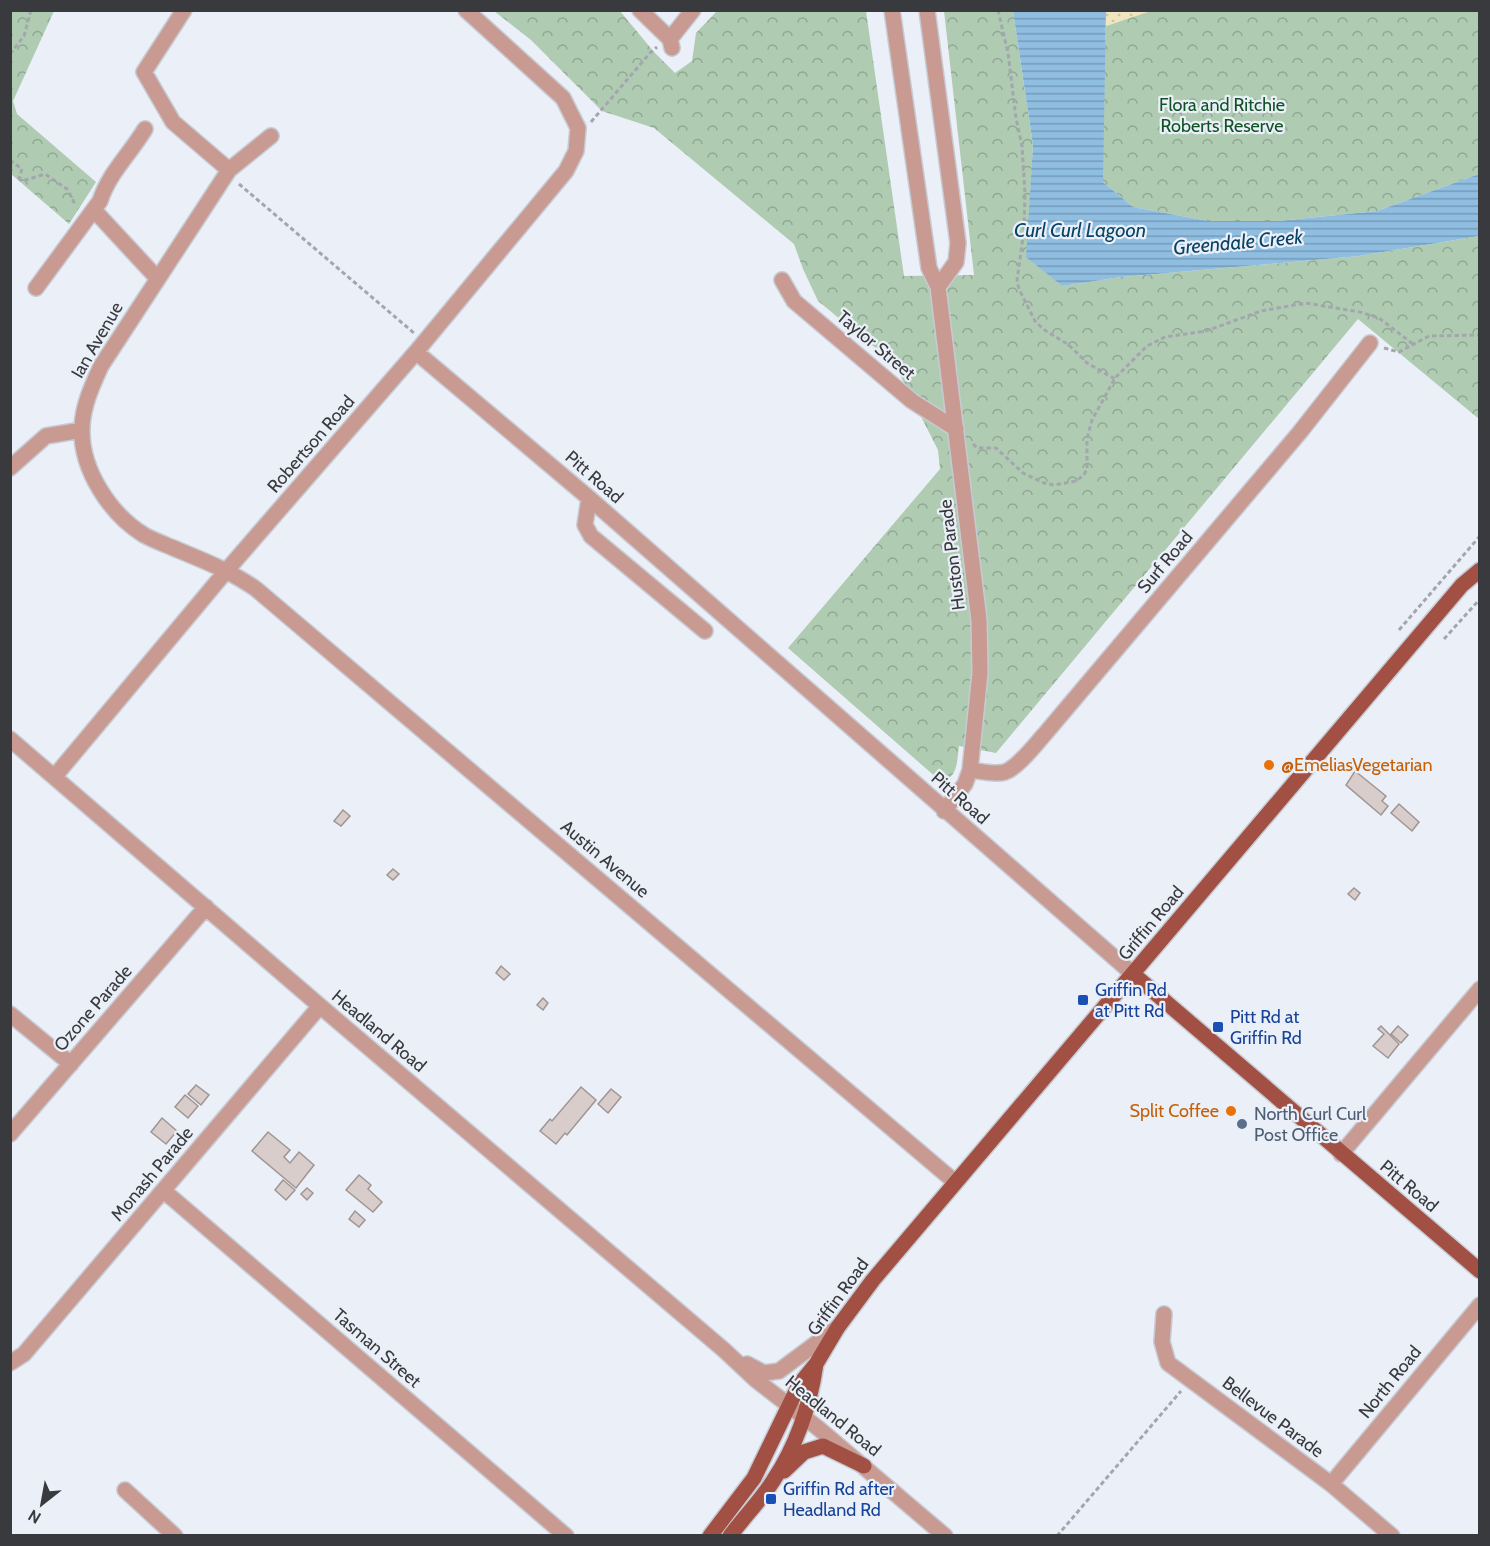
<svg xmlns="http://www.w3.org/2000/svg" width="1490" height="1546" font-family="Cabin,sans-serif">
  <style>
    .forest { fill: url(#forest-crowns) }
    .sand { fill: url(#sand-dots) }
    .water { fill: url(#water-rules) }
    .building { fill: #d8cdca; stroke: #9f9592; stroke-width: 1.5 }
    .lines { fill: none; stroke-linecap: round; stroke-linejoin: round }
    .minor-casing { stroke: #c6cbd3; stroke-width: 18 }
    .major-casing { stroke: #c6cbd3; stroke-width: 18 }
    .path { stroke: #a3a6ad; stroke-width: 3; stroke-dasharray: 4.5 3; stroke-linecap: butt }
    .minor { stroke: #c99a91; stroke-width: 15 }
    .major { stroke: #a25043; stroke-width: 15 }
    .food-dot { fill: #e8710a; stroke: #eaeff8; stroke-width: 2 }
    .transit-dot { fill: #1a4fb4; stroke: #eaeff8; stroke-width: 2 }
    .service-dot { fill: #5c6f8a; stroke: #eaeff8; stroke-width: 2 }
    .labels { text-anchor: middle; stroke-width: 4.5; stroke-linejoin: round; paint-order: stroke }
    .park-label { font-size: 18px; fill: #0f5324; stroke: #eaeff8 }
    .street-label { font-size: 18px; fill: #383a3d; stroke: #eaeff8 }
    .food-label { font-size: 18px; fill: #c56008; stroke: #eaeff8; text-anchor: start }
    .transit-label { font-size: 18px; fill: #164399; stroke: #eaeff8; text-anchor: start }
    .service-label { font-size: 18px; fill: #4e5e75; stroke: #eaeff8; text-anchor: start }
    .water-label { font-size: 20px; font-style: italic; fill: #084365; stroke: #eaeff8 }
  </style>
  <defs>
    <pattern id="forest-crowns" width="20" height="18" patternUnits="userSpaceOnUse" patternTransform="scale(1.5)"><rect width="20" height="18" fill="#afccb3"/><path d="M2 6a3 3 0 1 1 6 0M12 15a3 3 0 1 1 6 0" fill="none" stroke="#8fa793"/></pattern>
    <pattern id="sand-dots" width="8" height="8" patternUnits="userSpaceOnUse" patternTransform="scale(1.5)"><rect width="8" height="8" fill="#efe5c0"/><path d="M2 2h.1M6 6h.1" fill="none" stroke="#cec5a6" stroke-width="1.8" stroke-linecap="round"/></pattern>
    <pattern id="water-rules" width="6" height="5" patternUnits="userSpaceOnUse" patternTransform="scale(1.5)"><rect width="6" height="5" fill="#8fbee1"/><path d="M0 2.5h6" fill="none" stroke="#769bb8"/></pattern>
  </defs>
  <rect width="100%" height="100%" fill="#eaeff8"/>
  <path class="forest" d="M 11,10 L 54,11 L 13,101 L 17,114 L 96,182 L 69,224 L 11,174 Z
    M 1151,10 L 1479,11 L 1479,174 L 1377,211 L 1278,221 L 1208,221 L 1133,207 L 1103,182 L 1102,113 L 1106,26 Z
    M 494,11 L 620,11 L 654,52 L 675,73 L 692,61 L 696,33 L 717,11 L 866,11 L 904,276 L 974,275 L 944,11 L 1013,11 L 1033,145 L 1027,257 L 1062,286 L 1122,277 L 1359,256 L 1479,236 L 1479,419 L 1358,319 L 996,753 L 959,746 C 957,760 958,783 938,779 L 788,648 L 940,469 L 938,450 L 894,363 L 818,301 L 803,269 L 794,244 L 654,128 L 602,111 L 531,40 Z"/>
  <path class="sand" d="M 1106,11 L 1151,11 L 1106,26 Z"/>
  <path class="water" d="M 1013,11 L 1106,11 L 1103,182 L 1133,207 L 1208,221 L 1278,221 L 1377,211 L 1479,174 L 1479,236 L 1359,256 L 1122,277 L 1062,286 L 1026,257 L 1033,145 Z"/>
  <path class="building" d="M 1355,771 L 1386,796 L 1382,801 L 1388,806 L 1381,815 L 1346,785 Z
    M 1399,804 L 1419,822 L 1412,831 L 1391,813 Z
    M 343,810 L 350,816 L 341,826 L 334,821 Z
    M 393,869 L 399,874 L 393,880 L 387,875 Z
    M 1354,888 L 1360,893 L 1355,900 L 1348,894 Z
    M 501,966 L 510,974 L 504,980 L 496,973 Z
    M 543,998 L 548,1003 L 543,1010 L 537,1005 Z
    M 1381,1026 L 1399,1044 L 1388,1058 L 1373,1046 L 1384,1034 L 1378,1029 Z
    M 1398,1026 L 1408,1035 L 1401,1043 L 1391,1034 Z
    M 196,1085 L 209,1095 L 201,1105 L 188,1094 Z
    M 581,1087 L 596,1100 L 567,1135 L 565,1133 L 556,1144 L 540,1131 L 550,1119 L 552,1121 Z
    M 611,1089 L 621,1097 L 608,1113 L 598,1104 Z
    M 185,1095 L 198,1106 L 188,1118 L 175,1107 Z
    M 162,1118 L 177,1131 L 166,1144 L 151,1132 Z
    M 268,1132 L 290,1150 L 284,1157 L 290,1163 L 299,1152 L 314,1165 L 296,1188 L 252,1151 Z
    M 359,1175 L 371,1185 L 368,1189 L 382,1202 L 373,1212 L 346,1190 Z
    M 283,1180 L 295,1190 L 286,1200 L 275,1190 Z
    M 307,1188 L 313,1193 L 307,1200 L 301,1194 Z
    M 355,1211 L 365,1220 L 359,1227 L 349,1219 Z"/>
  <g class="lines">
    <g class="minor-casing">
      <path id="minor" d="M 184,10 L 144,72 L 173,122 L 229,170
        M 640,10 L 670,39 L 672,48
        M 892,10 L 929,268 L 938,287 L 979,620 L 980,673 L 970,770 L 965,784 L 944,811
        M 927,10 L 958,243 L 956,262 L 938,287
        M 670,39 L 693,10
        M 271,136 L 229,170 L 101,366 C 92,386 83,405 82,427 C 80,469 110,514 144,535 C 155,541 167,545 178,550 C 205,561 232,572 256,589 L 955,1182
        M 94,210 L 157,278
        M 782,280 L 794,301 L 912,401 L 956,429
        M 36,288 L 100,201 C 109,173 130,154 145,129
        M 416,352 L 589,498 L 1133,974
        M 10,468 L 46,436 L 82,430
        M 589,498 L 585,525 L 591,536 L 705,631
        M 10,739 L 320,1006 L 724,1350 L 756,1380 L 818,1428 L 945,1536
        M 970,770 C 981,771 994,775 1005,772 C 1017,768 1035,745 1044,735 L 1300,432 L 1370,343
        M 55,776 L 227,570 L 416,352 L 566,171 L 576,151 L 578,128 L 563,98 L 466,10
        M 10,1014 L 71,1064
        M 10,1134 L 206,907
        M 1341,1154 L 1480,989
        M 164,1191 L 566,1536
        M 1164,1314 L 1162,1342 L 1168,1363 L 1331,1484 L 1392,1536
        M 10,1363 L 24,1354 L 320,1006
        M 747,1364 L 764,1373 L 779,1371 L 838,1327
        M 1331,1484 L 1480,1305
        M 125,1490 L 175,1536"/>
    </g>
    <g class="major-casing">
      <path id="major" d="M 1133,974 L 1480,1271
        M 784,1471 L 804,1452 L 823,1446 L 864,1466
        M 710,1536 L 754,1478 L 799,1385 L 816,1364 L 838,1327 L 873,1280 L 1462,585 L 1480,570
        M 730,1536 C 744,1517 761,1500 773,1481 C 797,1445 810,1406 816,1364"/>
    </g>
    <path class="path" d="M 998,10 L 1008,53 L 1016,118 L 1022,146 L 1025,194 L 1024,230 L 1017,280 L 1019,289 L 1035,321 L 1043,329 L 1069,345 L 1087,363 L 1115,379
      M 10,54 L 24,36 L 31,10
      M 591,122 L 650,53 L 657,47
      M 10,160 L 22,169 L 19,178 L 26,180 L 45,174 L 67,189 L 76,206
      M 239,184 L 414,333
      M 1384,348 L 1399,352 L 1429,336 L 1480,335
      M 973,444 L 977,448 L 996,448 L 1023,473 L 1044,483 L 1054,485 L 1076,481 L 1084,475 L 1087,468 L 1087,439 L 1092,420 L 1115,378 L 1147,346 L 1165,337 L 1206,331 L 1261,311 L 1306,303 L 1360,312 L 1379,318 L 1413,344
      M 1399,630 L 1480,536
      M 1444,639 L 1480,599
      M 1057,1536 L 1181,1391"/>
    <use href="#minor" class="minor"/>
    <use href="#major" class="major"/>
  </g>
  <g class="food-dot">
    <circle cx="1269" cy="765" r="6"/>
    <circle cx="1231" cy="1111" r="6"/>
  </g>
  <g class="transit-dot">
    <rect x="1077" y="994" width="12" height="12" rx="3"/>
    <rect x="1212" y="1021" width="12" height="12" rx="3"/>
    <rect x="765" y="1493" width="12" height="12" rx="3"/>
  </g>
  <circle class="service-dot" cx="1242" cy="1124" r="6"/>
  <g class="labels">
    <g class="park-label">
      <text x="1222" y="111">Flora and Ritchie<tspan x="1222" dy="21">Roberts Reserve</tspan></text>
    </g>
    <g class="street-label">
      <text transform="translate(97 340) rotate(-60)" y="6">Ian Avenue</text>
      <text transform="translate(876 345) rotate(40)" y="6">Taylor Street</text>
      <text transform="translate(311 444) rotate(-49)" y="6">Robertson Road</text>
      <text transform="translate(594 477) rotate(41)" y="6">Pitt Road</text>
      <text transform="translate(952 555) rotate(-97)" y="6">Huston Parade</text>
      <text transform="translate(1165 562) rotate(-50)" y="6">Surf Road</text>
      <text transform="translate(960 798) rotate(41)" y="6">Pitt Road</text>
      <text transform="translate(605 859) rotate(40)" y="6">Austin Avenue</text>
      <text transform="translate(1151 923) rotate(-50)" y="6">Griffin Road</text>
      <text transform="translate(93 1008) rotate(-49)" y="6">Ozone Parade</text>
      <text transform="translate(379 1031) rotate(40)" y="6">Headland Road</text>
      <text transform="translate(152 1174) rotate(-50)" y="6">Monash Parade</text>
      <text transform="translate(1409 1186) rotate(40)" y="6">Pitt Road</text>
      <text transform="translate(838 1297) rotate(-54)" y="6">Griffin Road</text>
      <text transform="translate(377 1348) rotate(41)" y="6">Tasman Street</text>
      <text transform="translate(1390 1382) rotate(-51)" y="6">North Road</text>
      <text transform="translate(833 1416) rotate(39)" y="6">Headland Road</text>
      <text transform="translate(1273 1417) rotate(37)" y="6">Bellevue Parade</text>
    </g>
    <g class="food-label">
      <text x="1281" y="771">@EmeliasVegetarian</text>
      <text x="1219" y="1117" text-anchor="end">Split Coffee</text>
    </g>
    <g class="transit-label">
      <text x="1095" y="996">Griffin Rd<tspan x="1095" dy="21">at Pitt Rd</tspan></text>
      <text x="1230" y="1023">Pitt Rd at<tspan x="1230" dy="21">Griffin Rd</tspan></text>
      <text x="783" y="1495">Griffin Rd after<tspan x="783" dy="21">Headland Rd</tspan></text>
    </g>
    <g class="service-label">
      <text x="1254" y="1120">North Curl Curl<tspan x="1254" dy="21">Post Office</tspan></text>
    </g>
    <g class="water-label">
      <text x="1080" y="237">Curl Curl Lagoon</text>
      <text transform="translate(1238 242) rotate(-5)" y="7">Greendale Creek</text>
    </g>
  </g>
  <rect width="1490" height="1546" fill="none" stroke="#383a3d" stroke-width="24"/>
  <g transform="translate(42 1504) rotate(211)" stroke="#eaeff8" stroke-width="4.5" paint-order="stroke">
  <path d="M0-4.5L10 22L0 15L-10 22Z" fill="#383a3d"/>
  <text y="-9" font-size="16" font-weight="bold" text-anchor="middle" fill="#383a3d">N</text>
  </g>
</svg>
